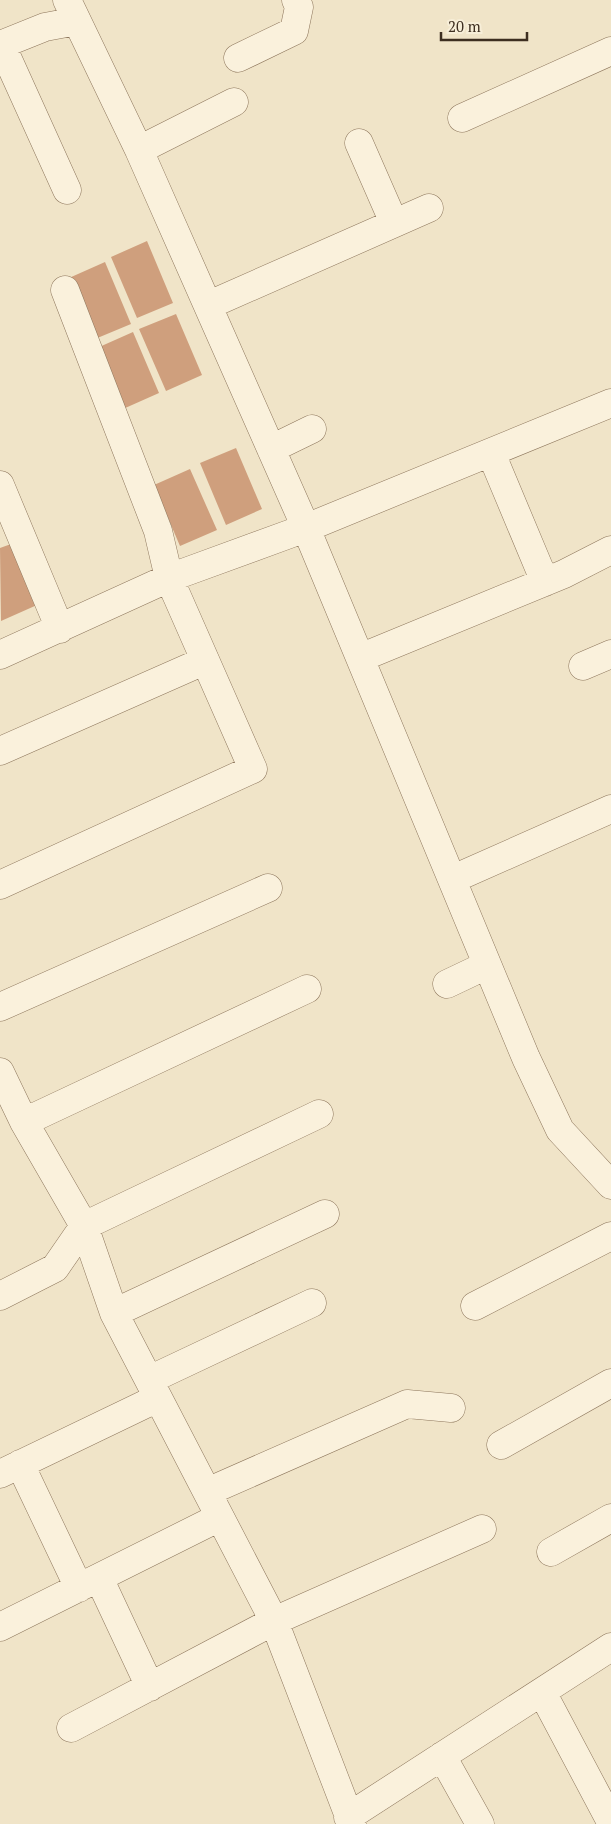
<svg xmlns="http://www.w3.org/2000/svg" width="611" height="1824" font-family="'PT Serif',serif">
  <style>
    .building { fill: #cf9f7d }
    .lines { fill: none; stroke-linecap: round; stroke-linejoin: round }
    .minor-casing { stroke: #8d765c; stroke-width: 29 }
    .minor { stroke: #faf1dc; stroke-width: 28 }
  </style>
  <rect width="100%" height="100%" fill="#f0e4c8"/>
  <path class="building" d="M 147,241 L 173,303 L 137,318 L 111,257 Z
    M 105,262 L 131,324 L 95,339 L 69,278 Z
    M 176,314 L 202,375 L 166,391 L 139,329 Z
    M 133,332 L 159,393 L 123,409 L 97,348 Z
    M 236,448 L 262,509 L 226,525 L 200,463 Z
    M 190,469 L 217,530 L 180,546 L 154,485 Z
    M 11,544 L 37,605 L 1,621 L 0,548 Z"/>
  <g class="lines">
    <g class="minor-casing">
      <path id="minor" d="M 67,0 L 139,150 L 306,528 L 526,1058 L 560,1130 L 611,1185
        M 1,44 L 67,190
        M 0,45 L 45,27 L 77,21
        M 238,58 L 294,31 L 299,7 L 296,0
        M 462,118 L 611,51
        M 359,143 L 394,223
        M 139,150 L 234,102
        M 209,305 L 429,208
        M 271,449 L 312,429
        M 491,453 L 545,582
        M 0,485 L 60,629
        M 0,655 L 169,578 L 306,528 L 611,403
        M 360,658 L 564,574 L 611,550
        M 583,666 L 611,654
        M 0,751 L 204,661
        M 453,879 L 611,809
        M 0,885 L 253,769 L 169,578 L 158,531 L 65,290
        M 447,984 L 487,965
        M 0,1007 L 268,888
        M 0,1072 L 24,1122 L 84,1226 L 114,1313 L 274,1621 L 352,1824
        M 24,1122 L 307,989
        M 0,1296 L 55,1268 L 84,1226 L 319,1114
        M 475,1306 L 611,1236
        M 114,1313 L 325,1214
        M 149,1380 L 312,1303
        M 501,1445 L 611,1383
        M 20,1464 L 79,1588
        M 0,1474 L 158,1398
        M 207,1492 L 407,1404 L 451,1408
        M 551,1552 L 611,1518
        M 99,1578 L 150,1687
        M 0,1627 L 220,1517
        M 542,1692 L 611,1822
        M 71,1728 L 274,1621 L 482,1529
        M 442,1756 L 480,1824
        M 348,1817 L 611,1647"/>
    </g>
    <use href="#minor" class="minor"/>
  </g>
  <path d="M441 32v8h86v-8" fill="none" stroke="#3d2e20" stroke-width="2.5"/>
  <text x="448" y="32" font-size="15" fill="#3d2e20" stroke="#f7eed8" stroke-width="4" paint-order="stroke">20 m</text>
</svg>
